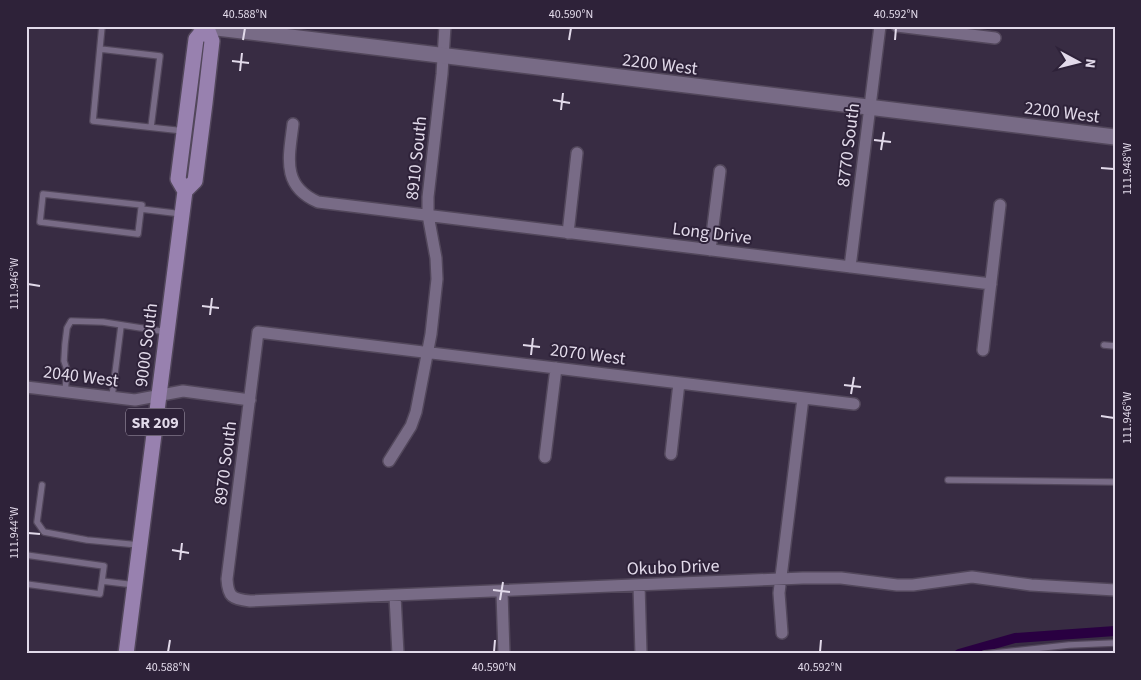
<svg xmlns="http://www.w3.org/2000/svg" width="1141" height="680" font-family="'Source Sans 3',sans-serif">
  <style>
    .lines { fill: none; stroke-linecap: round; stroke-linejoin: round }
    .canal { stroke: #290041; stroke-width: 10 }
    .lane-casing { stroke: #52475b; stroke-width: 8 }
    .street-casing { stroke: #52475b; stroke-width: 14 }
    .secondary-casing { stroke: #52475b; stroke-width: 18 }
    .primary-casing { stroke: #52475b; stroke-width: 18 }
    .lane { stroke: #786b86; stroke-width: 5.5 }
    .street { stroke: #786b86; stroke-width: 11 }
    .secondary { stroke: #786b86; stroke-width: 15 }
    .primary { stroke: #9881af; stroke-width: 15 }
    .ticks { fill: none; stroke: #e2daea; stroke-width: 2 }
    .labels { text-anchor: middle; stroke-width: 4; stroke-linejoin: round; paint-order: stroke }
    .shield { fill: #2e2239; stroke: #aca3b5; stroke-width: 1 }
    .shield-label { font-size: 16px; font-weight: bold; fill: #e2daea }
    .street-label { font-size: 18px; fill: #e2daea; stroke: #2e2239 }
    .neatline { fill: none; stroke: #e2daea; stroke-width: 2 }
    .ticks-label { font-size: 12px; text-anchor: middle; fill: #e2daea }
  </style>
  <rect width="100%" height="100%" fill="#382c43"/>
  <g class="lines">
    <path class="canal" d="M 959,654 L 1015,638 L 1115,631"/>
    <g class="lane-casing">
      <path id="lane" d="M 102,26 L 93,121 L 184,131
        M 100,49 L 160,56 L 151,127
        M 141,209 L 138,234 L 40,222 L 43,194 L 142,205 L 141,209 L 182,214
        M 1104,345 L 1115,346
        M 65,392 L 67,370 L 64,361 L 65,344 L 67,328 L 71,321 L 103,322 L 167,332
        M 112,397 L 121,326
        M 948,480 L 1115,482
        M 42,485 L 37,522 L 44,532 L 87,540 L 139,545
        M 26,555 L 104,566 L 102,581 L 135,585
        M 26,584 L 100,594 L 102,581
        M 985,654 L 1069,645 L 1115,643"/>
    </g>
    <g class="street-casing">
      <path id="street" d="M 897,26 L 995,38
        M 293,124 C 289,157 281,186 318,202 L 991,284
        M 568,233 L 577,153
        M 710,250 L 720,171
        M 850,267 L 880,26
        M 983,350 L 1000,205
        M 26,387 L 135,400 L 183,391 L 250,400
        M 854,404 L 258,332 L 227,579 C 228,597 232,599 250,601 L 803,578 L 841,578 L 897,585 L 913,585 L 972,577 L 1031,585 L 1115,590
        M 671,454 L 679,383
        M 545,457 L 556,368
        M 389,461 L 411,426 L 416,412 L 431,334 L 437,279 L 436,258 L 428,215 L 428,197 L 442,74 L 445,26
        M 639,585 L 641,654
        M 502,592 L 504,654
        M 395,596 L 398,654
        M 782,633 L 779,593 L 803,398"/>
    </g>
    <g class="secondary-casing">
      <path id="secondary" d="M 200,26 L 1115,137"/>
    </g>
    <g class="primary-casing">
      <path id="primary" d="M 185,191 L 178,179 L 196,39 L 206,27
        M 126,654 L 185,191 L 195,181 L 205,103 L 212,41 L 206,26"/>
    </g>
    <use href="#lane" class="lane"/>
    <use href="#street" class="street"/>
    <use href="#secondary" class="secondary"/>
    <use href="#primary" class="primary"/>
  </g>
  <path class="ticks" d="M 243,40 L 245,28M 569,40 L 571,28M 895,40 L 896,28M 232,61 L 249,63M 240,71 L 242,53M 553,100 L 570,103M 561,110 L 563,93M 874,140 L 891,142M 881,150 L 884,132M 1101,168 L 1114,169M 28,284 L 40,286M 202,306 L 219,308M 210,315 L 212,298M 523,345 L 540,347M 531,355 L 533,338M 844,385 L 861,387M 851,394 L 854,377M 1101,416 L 1114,418M 28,533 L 40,534M 172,550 L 189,553M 180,560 L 182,543M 493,590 L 510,592M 500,600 L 503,582M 168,652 L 170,640M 494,652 L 495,640M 820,652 L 821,640"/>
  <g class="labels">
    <rect class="shield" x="126" y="408.5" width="58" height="27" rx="4"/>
    <g class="shield-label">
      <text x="155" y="428">SR 209</text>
    </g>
    <g class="street-label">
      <text transform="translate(660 64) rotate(7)" y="6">2200 West</text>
      <text transform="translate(1062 112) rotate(7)" y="6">2200 West</text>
      <text transform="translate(848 145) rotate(-83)" y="6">8770 South</text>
      <text transform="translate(416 158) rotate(-84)" y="6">8910 South</text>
      <text transform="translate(712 233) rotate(7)" y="6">Long Drive</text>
      <text transform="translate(146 345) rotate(-83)" y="6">9000 South</text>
      <text transform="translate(588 354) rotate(7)" y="6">2070 West</text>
      <text transform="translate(81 376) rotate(7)" y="6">2040 West</text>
      <text transform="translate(225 463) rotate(-83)" y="6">8970 South</text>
      <text transform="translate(673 567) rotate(-2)" y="6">Okubo Drive</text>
    </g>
  </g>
  <rect width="1141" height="680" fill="none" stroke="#2e2239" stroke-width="55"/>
  <g transform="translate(1078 62) rotate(97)" stroke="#2e2239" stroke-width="4" paint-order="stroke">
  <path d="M0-4L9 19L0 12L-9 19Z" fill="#e2daea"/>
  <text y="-8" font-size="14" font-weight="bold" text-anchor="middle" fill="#e2daea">N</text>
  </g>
  <rect x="28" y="28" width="1086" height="624" class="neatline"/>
  <g class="ticks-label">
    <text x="245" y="18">40.588°N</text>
    <text x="571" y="18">40.590°N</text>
    <text x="896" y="18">40.592°N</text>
    <text transform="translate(1127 169) rotate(-90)" y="4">111.948°W</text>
    <text transform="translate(14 284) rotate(-90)" y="4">111.946°W</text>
    <text transform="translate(1127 418) rotate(-90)" y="4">111.946°W</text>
    <text transform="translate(14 533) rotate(-90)" y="4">111.944°W</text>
    <text x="168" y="671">40.588°N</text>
    <text x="494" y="671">40.590°N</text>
    <text x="820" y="671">40.592°N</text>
  </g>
</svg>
